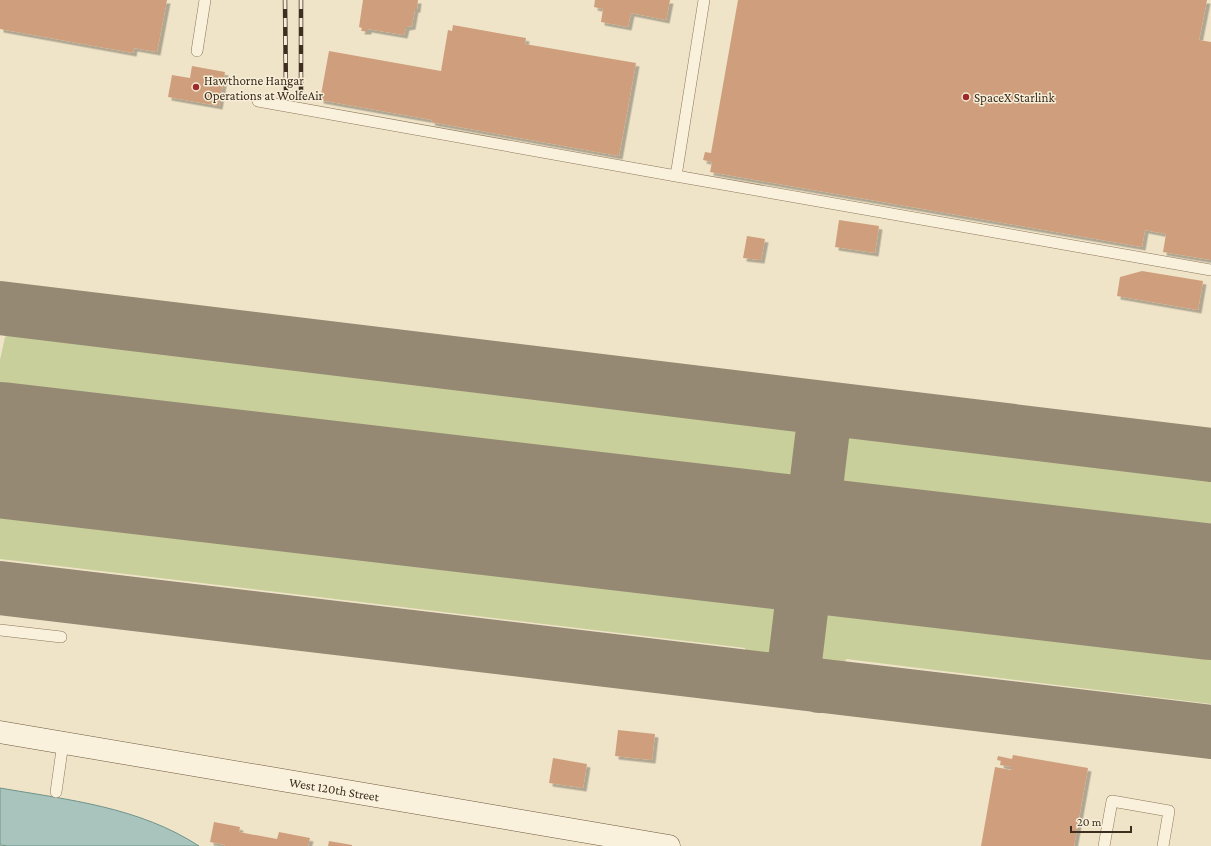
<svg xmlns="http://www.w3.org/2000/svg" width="1211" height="846" font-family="'Crimson Pro',serif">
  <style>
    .green { fill: #c9cf9b }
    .water { fill: #a9c4bc; stroke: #6f938a }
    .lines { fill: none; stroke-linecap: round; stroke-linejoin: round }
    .taxiway { stroke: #968974; stroke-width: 54 }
    .runway { stroke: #968974; stroke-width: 136 }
    .building { fill: #cf9f7d; filter: url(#shadow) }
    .lane-casing { stroke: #8d765c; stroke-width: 12 }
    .secondary-casing { stroke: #6f573f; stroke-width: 23 }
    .lane { stroke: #faf1dc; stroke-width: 11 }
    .secondary { stroke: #faf1dc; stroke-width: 22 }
    .rail-casing { stroke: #3d2e20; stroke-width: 4.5 }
    .rail { stroke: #f7eed8; stroke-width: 3; stroke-dasharray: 9; stroke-linecap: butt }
    .poi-dot { fill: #9e2a2b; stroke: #f7eed8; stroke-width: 1.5 }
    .labels { text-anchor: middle; stroke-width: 3; stroke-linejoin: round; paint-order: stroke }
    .poi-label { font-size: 13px; fill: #3d2e20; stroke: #f7eed8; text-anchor: start }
    .street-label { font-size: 13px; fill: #3d2e20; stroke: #f7eed8 }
  </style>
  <defs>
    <filter id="shadow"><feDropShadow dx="3.5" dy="3.5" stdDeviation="0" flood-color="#0004"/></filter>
  </defs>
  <rect width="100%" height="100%" fill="#f0e4c8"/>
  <path class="green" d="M 16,331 L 23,331 L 787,423 C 796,425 801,430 802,440 L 798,473 L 789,481 L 778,483 L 15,392 L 7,390 L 0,385 L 0,360 L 5,337 L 11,333 Z
    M 856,430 L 1211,473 L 1211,534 L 847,489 L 839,484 L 837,476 L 841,443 C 843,436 848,433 856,430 Z
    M 0,505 L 766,596 L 768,586 C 775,589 781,593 783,601 C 786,611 778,648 769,653 C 762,657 754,656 747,655 L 745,648 L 0,559 Z
    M 835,593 L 842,594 L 842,604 L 1211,649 L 1211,704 L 846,659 L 844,666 C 832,665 818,660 816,646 L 818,612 C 821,603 825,596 835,593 Z"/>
  <path class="water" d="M 0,788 C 69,800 139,807 199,846 L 8,846 L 0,845 Z"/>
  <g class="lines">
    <path class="taxiway" d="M 0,308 L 1211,455
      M 809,407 C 817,413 822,418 823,429 L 795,661 C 796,675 806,681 819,686
      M 0,449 L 2,450
      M 814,501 C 819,531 834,543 862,551
      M 749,538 C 790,549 807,557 802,604
      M 0,588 L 1211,732"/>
    <path class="runway" d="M 0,450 L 1211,592"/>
  </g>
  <path class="building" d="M 0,0 L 167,0 L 157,52 L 134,48 L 133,53 L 0,29 Z
    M 363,0 L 418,0 L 417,9 L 415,9 L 412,26 L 406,27 L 404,35 L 368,29 L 368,31 L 361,31 L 362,28 L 359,27 Z
    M 595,0 L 670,0 L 666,20 L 631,13 L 628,27 L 601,22 L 603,9 L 594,7 Z
    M 738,0 L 1207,0 L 1199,40 L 1211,42 L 1211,260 L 1163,252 L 1166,234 L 1145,230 L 1142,247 L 710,172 L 712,162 L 703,160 L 705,152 L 711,153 Z
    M 453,25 L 526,38 L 525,44 L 636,63 L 619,156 L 431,122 L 432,120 L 320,100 L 329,51 L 441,71 L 448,30 L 452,31 Z
    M 192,66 L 225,72 L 219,106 L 168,97 L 172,75 L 190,78 Z
    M 839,220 L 879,226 L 875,253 L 835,247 Z
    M 747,236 L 765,239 L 761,260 L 743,258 Z
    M 1142,271 L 1203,281 L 1198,310 L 1117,296 L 1120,277 Z
    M 618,730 L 655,734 L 652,760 L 615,756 Z
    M 1013,755 L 1088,768 L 1074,846 L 981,846 L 995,767 L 1011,770 L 1011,767 L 1000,765 L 1001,761 L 997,760 L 998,756 L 1012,759 Z
    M 553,758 L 587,764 L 583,788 L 549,783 Z
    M 214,822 L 240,827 L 239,832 L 277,839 L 279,832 L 310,838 L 308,846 L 224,846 L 225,845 L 210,842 Z
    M 329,841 L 352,845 L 352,846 L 328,846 Z"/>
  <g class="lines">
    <g class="lane-casing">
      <path id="lane" d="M 704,0 L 676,176 L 1211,270
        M 197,51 L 205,0
        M 258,101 L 676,176
        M 0,630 L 61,637
        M 56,792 L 63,743
        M 1104,846 L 1112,801 L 1169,811 L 1163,846"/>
    </g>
    <g class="secondary-casing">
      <g id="secondary">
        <path id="s1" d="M 0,732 L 669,846"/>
      </g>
    </g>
    <use href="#lane" class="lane"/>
    <use href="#secondary" class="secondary"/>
    <g class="rail-casing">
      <path id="rail" d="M 285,0 L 286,94
        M 301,0 L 301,94"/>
    </g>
    <use href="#rail" class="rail"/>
  </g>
  <g class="poi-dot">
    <circle cx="196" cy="87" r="4"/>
    <circle cx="966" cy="97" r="4"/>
  </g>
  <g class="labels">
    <g class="poi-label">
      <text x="204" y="85">Hawthorne Hangar<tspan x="204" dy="15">Operations at WolfeAir</tspan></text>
      <text x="974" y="102">SpaceX Starlink</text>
    </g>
    <g class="street-label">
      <text dy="5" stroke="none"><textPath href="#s1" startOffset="339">West 120th Street</textPath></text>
    </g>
  </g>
  <path d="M1071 826v6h60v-6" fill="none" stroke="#3d2e20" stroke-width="2"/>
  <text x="1077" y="826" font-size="12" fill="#3d2e20" stroke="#f7eed8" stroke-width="3" paint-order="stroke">20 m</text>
</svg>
